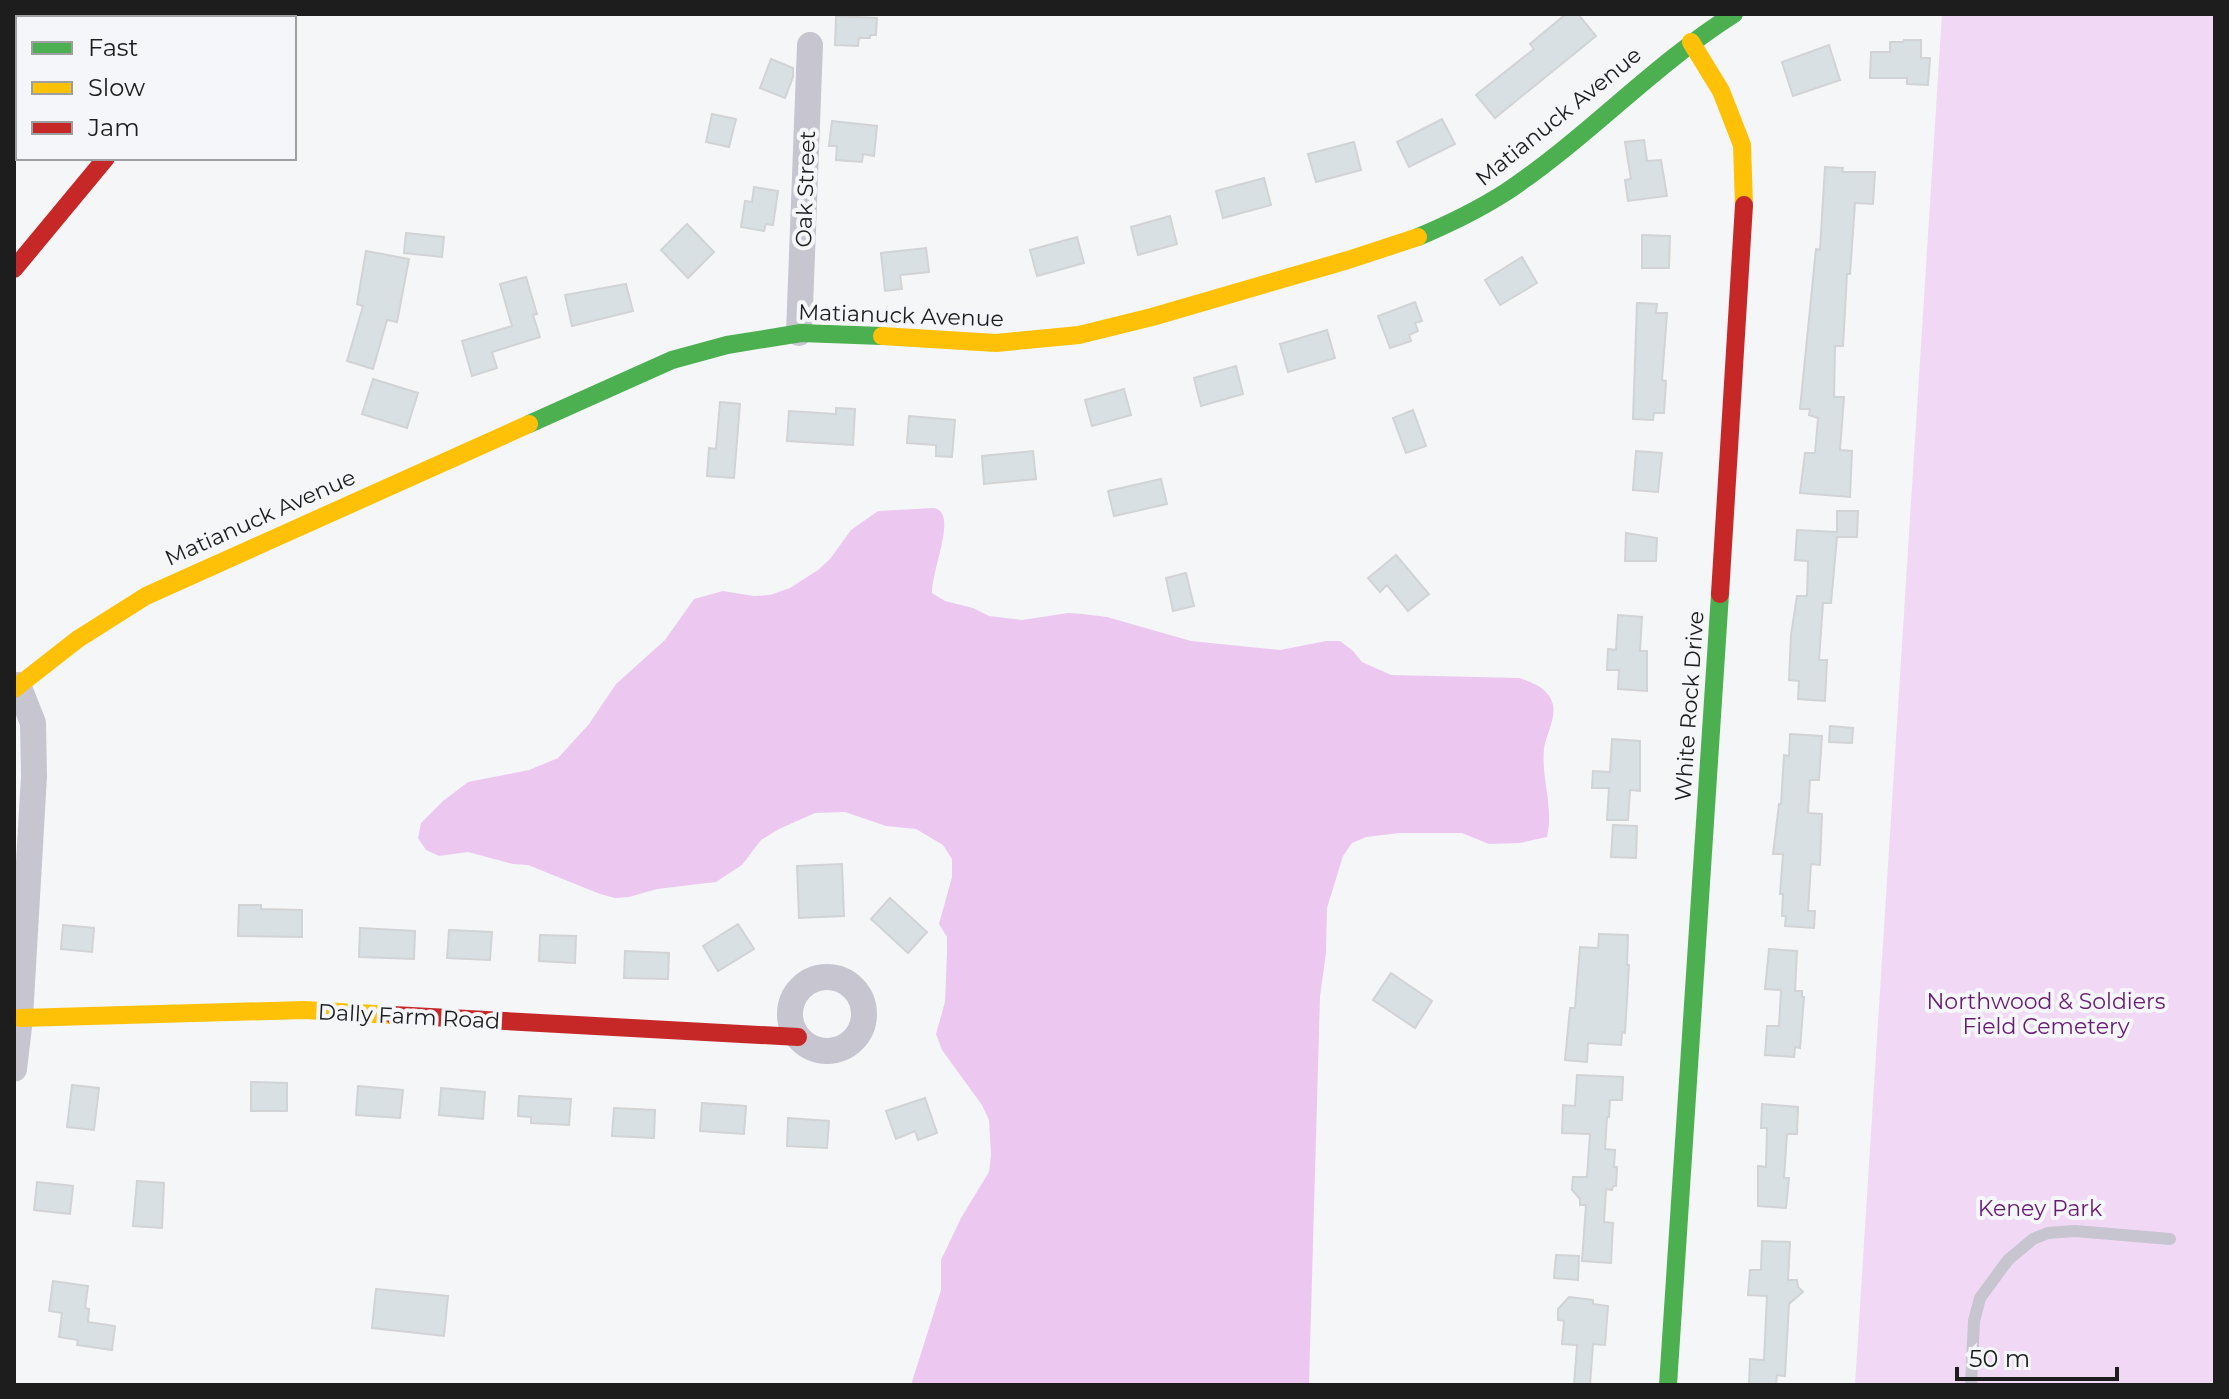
<svg xmlns="http://www.w3.org/2000/svg" width="2229" height="1399" font-family="Montserrat,sans-serif">
  <style>
    .green { fill: #f1d8f5 }
    .forest { fill: #ecc8f1 }
    .building { fill: #d8e0e4; stroke: #d2d3d4; stroke-width: 2 }
    .lines { fill: none; stroke-linecap: round; stroke-linejoin: round }
    .lane { stroke: #c6c5d0; stroke-width: 12 }
    .street { stroke: #c6c5d0; stroke-width: 26 }
    .fast { stroke: #4caf50; stroke-width: 18 }
    .slow { stroke: #ffc107; stroke-width: 18 }
    .jam { stroke: #c62828; stroke-width: 18 }
    .labels { text-anchor: middle; stroke-width: 8; stroke-linejoin: round; paint-order: stroke }
    .street-label { font-size: 22px; fill: #1d1d1e; stroke: #f4f6f9 }
    .park-label { font-size: 22px; fill: #671a71; stroke: #f4f6f9 }
  </style>
  <rect width="100%" height="100%" fill="#f5f6f8"/>
  <path class="green" d="M 1942,14 L 2215,14 L 2215,1385 L 1855,1385 Z"/>
  <path class="forest" d="M 934,508 C 939,510 941,510 943,516 C 949,532 932,573 932,593 L 945,601 L 973,608 L 989,616 L 1022,620 L 1068,613 L 1083,614 L 1107,617 L 1191,641 L 1280,650 L 1326,641 L 1340,641 L 1353,651 L 1362,662 L 1391,675 L 1520,678 C 1535,684 1549,689 1553,705 C 1556,718 1546,735 1544,749 C 1541,778 1554,809 1547,837 L 1520,843 L 1489,844 L 1462,833 L 1400,833 L 1366,837 L 1352,843 L 1343,856 L 1327,908 L 1326,953 L 1320,996 L 1309,1385 L 911,1385 L 941,1290 L 941,1260 L 961,1218 L 989,1172 L 991,1155 L 989,1120 L 982,1105 L 942,1050 L 936,1034 L 945,1002 L 947,953 L 947,937 L 939,924 L 952,877 L 952,859 L 943,845 L 916,829 L 886,826 L 845,812 L 815,813 L 779,829 L 761,840 L 742,865 L 716,882 L 657,889 L 629,897 L 615,898 L 600,894 L 528,865 L 513,864 L 468,852 L 439,856 L 426,850 L 418,838 L 421,823 L 443,801 L 468,782 L 529,770 L 558,758 L 589,724 L 616,684 L 665,640 L 694,599 L 723,591 L 754,596 L 770,595 L 790,588 L 818,570 L 830,559 L 851,530 L 878,511 Z"/>
  <path class="building" d="M 1566,14 L 1578,14 L 1596,36 L 1495,118 L 1476,95 L 1534,49 L 1530,44 Z
    M 836,16 L 877,18 L 876,35 L 870,35 L 870,38 L 859,38 L 858,46 L 835,45 Z
    M 1904,40 L 1921,40 L 1921,58 L 1930,58 L 1928,85 L 1907,84 L 1907,78 L 1870,78 L 1871,52 L 1890,52 L 1890,42 L 1903,42 Z
    M 1829,45 L 1840,80 L 1793,96 L 1782,62 Z
    M 771,59 L 793,68 L 793,77 L 785,98 L 760,88 Z
    M 712,114 L 736,119 L 729,147 L 706,142 Z
    M 1442,119 L 1455,144 L 1409,167 L 1397,142 Z
    M 832,121 L 877,126 L 874,156 L 863,154 L 862,162 L 836,160 L 837,146 L 829,146 Z
    M 1644,140 L 1647,161 L 1661,160 L 1667,196 L 1628,201 L 1625,180 L 1631,179 L 1625,142 Z
    M 1354,142 L 1361,170 L 1316,182 L 1308,154 Z
    M 1825,167 L 1843,168 L 1842,172 L 1875,172 L 1873,204 L 1855,203 L 1850,274 L 1847,274 L 1843,346 L 1835,346 L 1834,397 L 1844,397 L 1840,450 L 1852,451 L 1850,497 L 1800,493 L 1805,453 L 1815,453 L 1818,418 L 1809,415 L 1810,409 L 1800,409 L 1816,249 L 1820,250 Z
    M 1264,178 L 1271,205 L 1223,218 L 1216,191 Z
    M 754,187 L 778,191 L 773,225 L 766,224 L 764,231 L 741,227 L 745,201 L 752,202 Z
    M 1170,216 L 1177,244 L 1138,255 L 1131,227 Z
    M 687,224 L 714,252 L 688,278 L 661,250 Z
    M 406,233 L 444,237 L 442,257 L 404,253 Z
    M 1642,235 L 1670,236 L 1669,268 L 1642,268 Z
    M 1077,237 L 1084,263 L 1037,276 L 1030,250 Z
    M 926,248 L 929,272 L 900,275 L 902,289 L 885,291 L 881,253 Z
    M 366,251 L 409,259 L 397,322 L 387,320 L 373,369 L 347,361 L 363,306 L 357,304 Z
    M 1522,257 L 1537,283 L 1500,305 L 1485,280 Z
    M 526,277 L 537,314 L 533,315 L 540,337 L 492,352 L 497,368 L 472,376 L 462,341 L 512,326 L 500,284 Z
    M 626,284 L 633,311 L 572,326 L 565,295 Z
    M 1415,302 L 1422,321 L 1415,323 L 1418,331 L 1409,335 L 1411,341 L 1390,348 L 1378,316 Z
    M 1637,303 L 1657,304 L 1656,313 L 1667,313 L 1662,380 L 1666,381 L 1664,413 L 1654,413 L 1653,420 L 1633,419 Z
    M 1327,330 L 1335,358 L 1288,372 L 1280,344 Z
    M 1236,366 L 1243,394 L 1201,406 L 1194,378 Z
    M 373,379 L 418,393 L 407,428 L 362,414 Z
    M 1124,389 L 1131,415 L 1092,426 L 1085,400 Z
    M 720,402 L 740,404 L 734,478 L 707,476 L 709,448 L 716,449 Z
    M 836,408 L 855,409 L 853,445 L 787,441 L 789,411 L 836,414 Z
    M 1413,410 L 1426,446 L 1406,453 L 1393,418 Z
    M 909,416 L 955,420 L 952,457 L 936,456 L 936,445 L 907,443 Z
    M 1033,451 L 1036,479 L 984,484 L 982,456 Z
    M 1636,451 L 1662,453 L 1658,492 L 1633,490 Z
    M 1161,479 L 1167,504 L 1114,516 L 1108,491 Z
    M 1837,511 L 1858,511 L 1857,537 L 1837,537 L 1831,603 L 1823,603 L 1819,660 L 1827,660 L 1825,701 L 1798,699 L 1799,681 L 1789,680 L 1791,635 L 1797,596 L 1807,596 L 1808,561 L 1795,560 L 1797,530 L 1837,532 Z
    M 1626,533 L 1657,538 L 1656,561 L 1625,561 Z
    M 1396,555 L 1429,594 L 1408,611 L 1387,585 L 1380,592 L 1368,578 Z
    M 1186,573 L 1194,606 L 1173,611 L 1166,578 Z
    M 1618,615 L 1642,617 L 1640,651 L 1647,651 L 1647,691 L 1618,689 L 1619,670 L 1607,670 L 1608,649 L 1616,650 Z
    M 1830,726 L 1853,728 L 1852,743 L 1829,742 Z
    M 1790,734 L 1822,736 L 1819,780 L 1810,780 L 1808,813 L 1822,814 L 1820,865 L 1811,864 L 1808,911 L 1815,911 L 1814,928 L 1785,926 L 1786,916 L 1782,916 L 1783,894 L 1780,894 L 1783,854 L 1773,854 L 1779,804 L 1781,804 L 1784,755 L 1789,756 Z
    M 1612,739 L 1640,741 L 1640,791 L 1630,790 L 1628,820 L 1607,820 L 1609,788 L 1592,788 L 1593,771 L 1610,772 Z
    M 1613,825 L 1637,826 L 1636,858 L 1611,857 Z
    M 842,864 L 844,916 L 799,918 L 797,866 Z
    M 890,898 L 927,932 L 908,953 L 871,919 Z
    M 239,905 L 261,905 L 261,909 L 302,910 L 302,937 L 238,936 Z
    M 738,924 L 754,949 L 718,971 L 703,946 Z
    M 63,925 L 94,928 L 92,952 L 61,949 Z
    M 360,928 L 415,931 L 414,959 L 359,957 Z
    M 449,930 L 492,932 L 490,960 L 447,958 Z
    M 1599,934 L 1628,935 L 1627,965 L 1629,965 L 1625,1033 L 1622,1032 L 1621,1045 L 1588,1043 L 1587,1062 L 1565,1060 L 1570,1008 L 1575,1008 L 1580,947 L 1598,948 Z
    M 540,935 L 576,936 L 575,963 L 539,961 Z
    M 1769,949 L 1797,951 L 1795,991 L 1802,991 L 1802,997 L 1804,997 L 1800,1048 L 1795,1047 L 1794,1057 L 1765,1055 L 1767,1026 L 1779,1026 L 1781,990 L 1765,989 Z
    M 625,951 L 669,953 L 668,979 L 624,978 Z
    M 1391,973 L 1432,1001 L 1415,1028 L 1373,1000 Z
    M 1577,1075 L 1623,1077 L 1622,1100 L 1610,1100 L 1609,1117 L 1607,1117 L 1605,1149 L 1615,1150 L 1614,1167 L 1617,1167 L 1616,1186 L 1613,1186 L 1612,1190 L 1606,1189 L 1604,1222 L 1613,1223 L 1611,1263 L 1582,1261 L 1586,1205 L 1580,1205 L 1580,1199 L 1572,1190 L 1573,1177 L 1587,1177 L 1590,1134 L 1562,1133 L 1563,1105 L 1575,1106 Z
    M 251,1082 L 287,1083 L 287,1111 L 251,1111 Z
    M 72,1085 L 99,1088 L 94,1130 L 67,1127 Z
    M 358,1086 L 403,1090 L 400,1118 L 356,1115 Z
    M 441,1088 L 485,1092 L 483,1119 L 439,1115 Z
    M 519,1096 L 571,1099 L 569,1125 L 531,1123 L 531,1117 L 518,1116 Z
    M 925,1098 L 937,1133 L 918,1140 L 915,1131 L 896,1139 L 886,1111 Z
    M 702,1103 L 746,1106 L 744,1134 L 700,1131 Z
    M 1762,1104 L 1798,1107 L 1797,1134 L 1787,1134 L 1784,1178 L 1789,1178 L 1786,1208 L 1758,1206 L 1758,1166 L 1766,1167 L 1767,1128 L 1761,1128 Z
    M 614,1108 L 655,1110 L 654,1138 L 612,1136 Z
    M 788,1118 L 829,1121 L 827,1148 L 787,1146 Z
    M 137,1181 L 164,1183 L 162,1228 L 133,1226 Z
    M 37,1182 L 73,1186 L 70,1214 L 34,1210 Z
    M 1762,1241 L 1790,1242 L 1788,1280 L 1797,1280 L 1798,1287 L 1803,1292 L 1789,1304 L 1785,1376 L 1777,1375 L 1776,1385 L 1749,1385 L 1750,1359 L 1764,1360 L 1767,1296 L 1748,1295 L 1750,1270 L 1761,1270 Z
    M 1556,1255 L 1579,1256 L 1578,1280 L 1554,1278 Z
    M 53,1281 L 88,1286 L 85,1308 L 89,1309 L 88,1322 L 115,1326 L 112,1350 L 77,1345 L 78,1340 L 59,1337 L 62,1313 L 49,1311 Z
    M 376,1289 L 448,1296 L 444,1336 L 372,1328 Z
    M 1569,1297 L 1593,1300 L 1593,1304 L 1608,1306 L 1605,1345 L 1593,1344 L 1590,1385 L 1574,1385 L 1577,1345 L 1562,1344 L 1564,1321 L 1558,1320 L 1558,1309 Z"/>
  <g class="lines">
    <path class="lane" d="M 1971,1385 L 1974,1321 L 1980,1298 L 2008,1260 L 2033,1239 L 2048,1233 L 2075,1231 L 2170,1239"/>
    <path class="street" d="M 799,333 L 810,45
      M790 1014a37 37 0 1 1 74 0a37 37 0 1 1-74 0Z
      M 14,1069 L 20,1018 L 34,776 L 33,723 L 18,685"/>
    <path class="fast" d="M 266,18 L 272,14
      M 1418,237 C 1449,224 1478,210 1506,192 C 1587,138 1652,66 1734,14
      M 529,424 L 672,360 L 727,345 L 801,333 L 882,336
      M 1668,1385 L 1720,594"/>
    <path class="slow" d="M 1691,42 L 1721,91 L 1742,145 L 1744,205
      M 882,336 L 996,343 L 1079,335 L 1152,317 L 1348,260 L 1418,237
      M 14,689 L 78,639 L 146,596 L 529,424
      M 20,1018 L 304,1010 L 393,1015"/>
    <path class="jam" d="M 14,269 L 106,158
      M 1720,594 L 1744,205
      M 393,1015 L 798,1037"/>
  </g>
  <g class="labels">
    <g class="street-label">
      <text transform="translate(1558 116) rotate(-39)" y="8">Matianuck Avenue</text>
      <text transform="translate(805 189) rotate(-88)" y="8">Oak Street</text>
      <text transform="translate(901 315) rotate(2)" y="8">Matianuck Avenue</text>
      <text transform="translate(260 517) rotate(-24)" y="8">Matianuck Avenue</text>
      <text transform="translate(1689 706) rotate(-86)" y="8">White Rock Drive</text>
      <text transform="translate(409 1016) rotate(3)" y="8">Dally Farm Road</text>
    </g>
    <g class="park-label">
      <text x="2046" y="1009">Northwood &amp; Soldiers<tspan x="2046" dy="25">Field Cemetery</tspan></text>
      <text x="2040" y="1216">Keney Park</text>
    </g>
  </g>
  <rect width="2229" height="1399" fill="none" stroke="#1d1d1e" stroke-width="32"/>
  <rect x="16" y="16" width="280" height="144" fill="#f4f6f9" stroke="#9e9fa1" stroke-width="2"/>
  <rect x="32" y="42" width="40" height="12" fill="#4caf50" stroke="#9e9fa1" stroke-width="2"/>
  <text x="88" y="56" font-size="24" fill="#1d1d1e">Fast</text>
  <rect x="32" y="82" width="40" height="12" fill="#ffc107" stroke="#9e9fa1" stroke-width="2"/>
  <text x="88" y="96" font-size="24" fill="#1d1d1e">Slow</text>
  <rect x="32" y="122" width="40" height="12" fill="#c62828" stroke="#9e9fa1" stroke-width="2"/>
  <text x="88" y="136" font-size="24" fill="#1d1d1e">Jam</text>
  <path d="M1957 1367v12h160v-12" fill="none" stroke="#1d1d1e" stroke-width="4"/>
  <text x="1969" y="1367" font-size="24" fill="#1d1d1e" stroke="#f4f6f9" stroke-width="6" paint-order="stroke">50 m</text>
</svg>
